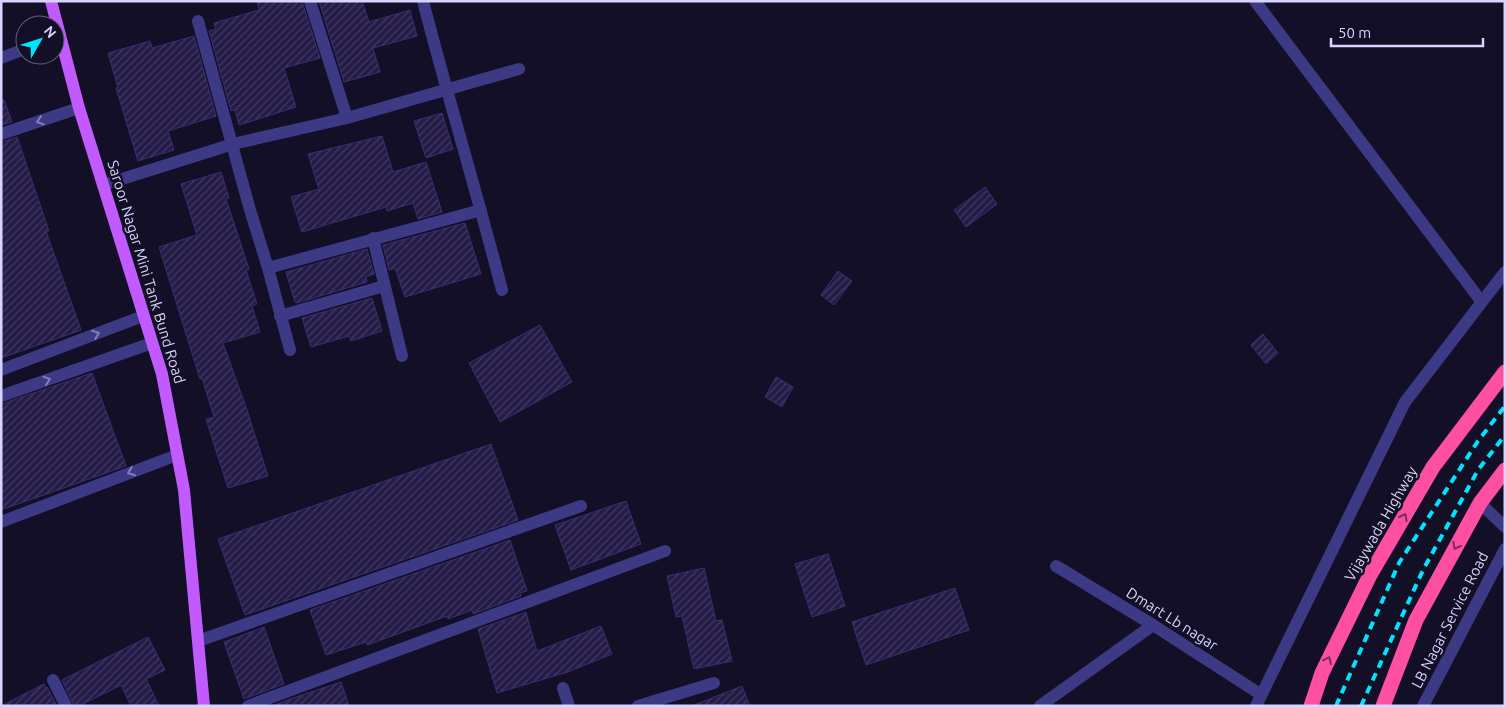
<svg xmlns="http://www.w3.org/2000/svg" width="1506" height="707" font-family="Ubuntu,sans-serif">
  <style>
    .building { fill: url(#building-hatch); stroke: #3b2d73 }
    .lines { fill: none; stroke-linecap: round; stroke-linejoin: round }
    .minor { stroke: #3d3a85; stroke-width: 12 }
    .major { stroke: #c25bff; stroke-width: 12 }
    .highway { stroke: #ff4fa3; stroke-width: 15 }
    .rail { stroke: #00e5ff; stroke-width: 4; stroke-dasharray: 8 6; stroke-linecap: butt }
    .oneway { stroke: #837fbc }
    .oneway2 { stroke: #7d2c5e }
    .labels { text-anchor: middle; stroke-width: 5; stroke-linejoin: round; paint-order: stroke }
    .street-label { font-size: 15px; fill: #d9d4ff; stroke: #130f26 }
  </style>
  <defs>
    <pattern id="building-hatch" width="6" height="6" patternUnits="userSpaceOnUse" patternTransform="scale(1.25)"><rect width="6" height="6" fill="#241b47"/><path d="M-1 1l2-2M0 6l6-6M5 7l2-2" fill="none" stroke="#433b63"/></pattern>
  </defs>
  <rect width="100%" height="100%" fill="#130f26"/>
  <path class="building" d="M 257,1 L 302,1 L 320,58 L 284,68 L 296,107 L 239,125 L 235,110 L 231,111 L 209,31 L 216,29 L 214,23 L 259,10 Z
    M 319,1 L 362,1 L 369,22 L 410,10 L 417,36 L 373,48 L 380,72 L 344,82 Z
    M 194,36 L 216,116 L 168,131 L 174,150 L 138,161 L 116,88 L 118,88 L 108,53 L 150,41 L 152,48 Z
    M 1,100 L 4,100 L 12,122 L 1,125 Z
    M 442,113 L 453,149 L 426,158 L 414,121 Z
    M 382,136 L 393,172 L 426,162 L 442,212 L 418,219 L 413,203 L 387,211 L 386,207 L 302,232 L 291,197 L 319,189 L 308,154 Z
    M 17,137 L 49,231 L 46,231 L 81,330 L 1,358 L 1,142 Z
    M 221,172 L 229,198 L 226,199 L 249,269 L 246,270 L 257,304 L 252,306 L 260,332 L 223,343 L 246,407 L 268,476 L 228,488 L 206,419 L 214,417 L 202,378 L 200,379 L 159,247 L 197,235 L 181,184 Z
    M 985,187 L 997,204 L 966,227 L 954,210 Z
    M 465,223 L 481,274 L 405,297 L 395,268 L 389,270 L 383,245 Z
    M 367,249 L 374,274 L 366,277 L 367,282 L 297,303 L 295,302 L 286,272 Z
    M 838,271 L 852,281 L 834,305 L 821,295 Z
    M 372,298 L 382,331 L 351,341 L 349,336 L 311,347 L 302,318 Z
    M 540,325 L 572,382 L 500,422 L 469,363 Z
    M 1263,334 L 1278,353 L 1266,364 L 1251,345 Z
    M 92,373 L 126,466 L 1,510 L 1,404 Z
    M 776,377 L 793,387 L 782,407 L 765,397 Z
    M 491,444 L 518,520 L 245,615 L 218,539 Z
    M 626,501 L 641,544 L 571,570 L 555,525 Z
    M 510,540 L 527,591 L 520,593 L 521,596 L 473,614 L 472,610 L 448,619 L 447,616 L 367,645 L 366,642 L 326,655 L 310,610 Z
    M 828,554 L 845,606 L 812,617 L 795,564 Z
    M 704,568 L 716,621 L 722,620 L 732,661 L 694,669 L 682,616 L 676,617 L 667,576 Z
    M 955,588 L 969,630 L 866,665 L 852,622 Z
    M 526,612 L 537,651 L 601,626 L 612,654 L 568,672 L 497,693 L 478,629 Z
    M 264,627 L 284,684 L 244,699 L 224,642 Z
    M 148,637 L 165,670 L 146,679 L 159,706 L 131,706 L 121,685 L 79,706 L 74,706 L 62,680 Z
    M 341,682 L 349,706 L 272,706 L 290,699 Z
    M 44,684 L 46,688 L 47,687 L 57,706 L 1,706 Z
    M 742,686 L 750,706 L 694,706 L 694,705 Z"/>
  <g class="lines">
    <path class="minor" d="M 310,1 L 347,118
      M 423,1 C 448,98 477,193 502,290
      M 1255,1 L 1481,301
      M 198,21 L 250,210 L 268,268 L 481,210
      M 1,58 L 25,49
      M 1,134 L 79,108
      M 103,185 L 233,144 L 347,118 L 519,69
      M 373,238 L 402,356
      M 268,268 L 290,350
      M 280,316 L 384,286
      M 1,370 L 143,316
      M 1,396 L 152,343
      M 1480,503 L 1505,527
      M 1,522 L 177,455
      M 1056,566 L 1153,625 L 1260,694
      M 198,641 L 581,506
      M 53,680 L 66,706
      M 563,688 L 569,706
      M 248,706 L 665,551
      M 638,706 L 714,683
      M 1040,706 L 1153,625
      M 1256,706 L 1405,402 L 1505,272
      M 1423,706 L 1505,549"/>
    <path class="major" d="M 51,1 L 79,108 L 162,374 L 184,490 L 204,706"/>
    <path class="highway" d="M 1311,706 L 1322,673 L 1370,575 L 1433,467 L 1505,372
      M 1383,706 L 1416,620 L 1480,503 L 1505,470"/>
    <path class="rail" d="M 1336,706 L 1399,563 L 1478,441 L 1505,406
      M 1361,706 L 1423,570 L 1478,470 L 1505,435"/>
  </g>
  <defs><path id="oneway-chevron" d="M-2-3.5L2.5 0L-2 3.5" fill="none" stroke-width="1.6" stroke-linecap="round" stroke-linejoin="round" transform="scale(1.25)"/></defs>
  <g class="oneway">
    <use href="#oneway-chevron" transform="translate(40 121) rotate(162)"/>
    <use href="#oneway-chevron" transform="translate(96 334) rotate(-21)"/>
    <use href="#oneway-chevron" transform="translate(47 380) rotate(-19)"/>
    <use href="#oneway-chevron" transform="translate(131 472) rotate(159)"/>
  </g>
  <g class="oneway2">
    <use href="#oneway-chevron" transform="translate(1404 517) rotate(-60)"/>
    <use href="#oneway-chevron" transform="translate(1456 546) rotate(119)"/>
    <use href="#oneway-chevron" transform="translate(1328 660) rotate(-64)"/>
  </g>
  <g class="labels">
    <g class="street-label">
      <text transform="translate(146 272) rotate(73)" y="5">Saroor Nagar Mini Tank Bund Road</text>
      <text transform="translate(1381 524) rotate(-60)" y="5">Vijaywada Highway</text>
      <text transform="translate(1172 619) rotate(32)" y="5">Dmart Lb nagar</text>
      <text transform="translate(1450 620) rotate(-63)" y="5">LB Nagar Service Road</text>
    </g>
  </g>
  <rect width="1506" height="707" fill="none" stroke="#d9d4ff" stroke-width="5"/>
  <g transform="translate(40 40) rotate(51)"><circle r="24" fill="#130f26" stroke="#625e7d"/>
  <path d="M0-4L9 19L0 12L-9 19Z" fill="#00e5ff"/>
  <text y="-8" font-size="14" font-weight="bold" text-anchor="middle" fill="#d9d4ff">N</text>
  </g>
  <path d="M1331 38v8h152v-8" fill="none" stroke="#d9d4ff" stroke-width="2.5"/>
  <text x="1338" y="38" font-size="15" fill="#d9d4ff" stroke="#130f26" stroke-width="4" paint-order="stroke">50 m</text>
</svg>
